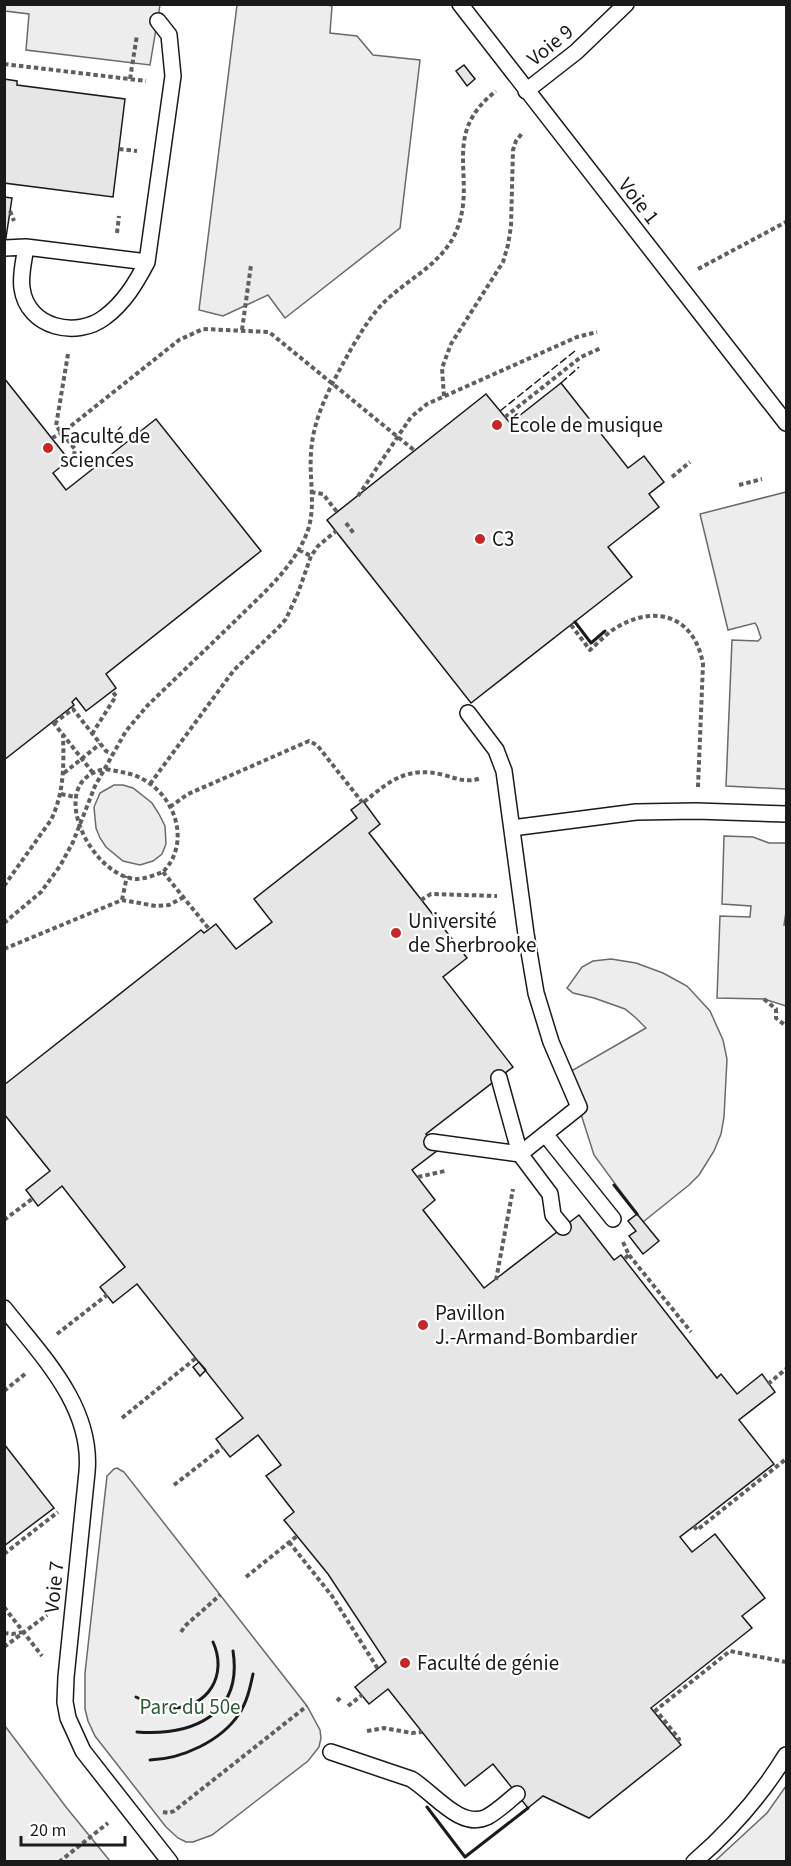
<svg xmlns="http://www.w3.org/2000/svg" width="791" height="1866" font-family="'Source Sans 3',sans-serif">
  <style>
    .built { fill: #ededed; stroke: #6a6a6a; stroke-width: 1.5 }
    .building { fill: #e6e6e6; stroke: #1a1a1a; stroke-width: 1.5 }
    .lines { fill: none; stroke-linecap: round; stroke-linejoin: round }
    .lane-casing { stroke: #1a1a1a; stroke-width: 18 }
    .path { stroke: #5f5f5f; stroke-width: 4; stroke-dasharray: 4.5 3; stroke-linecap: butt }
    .lane { stroke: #fff; stroke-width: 15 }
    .fence { stroke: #1a1a1a; stroke-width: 1.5; stroke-dasharray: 8 3; stroke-linecap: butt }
    .wall { stroke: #1a1a1a; stroke-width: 3 }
    .poi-dot { fill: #c62828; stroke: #fff; stroke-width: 2 }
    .labels { text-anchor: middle; stroke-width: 4.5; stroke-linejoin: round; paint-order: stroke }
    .street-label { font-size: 21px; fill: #1a1a1a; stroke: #fff }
    .poi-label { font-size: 21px; fill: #1a1a1a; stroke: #fff; text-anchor: start }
    .park-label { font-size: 21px; fill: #2b5a34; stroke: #fff }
  </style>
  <rect width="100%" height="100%" fill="#fff"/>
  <path class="built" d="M 5,4 L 160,5 L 150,65 L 26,50 L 29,14 L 5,11 Z
    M 322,4 L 332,6 L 330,33 L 357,36 L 373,55 L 420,60 L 400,228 L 285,318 L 268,295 L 223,316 L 199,310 L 237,5 Z
    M 786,492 L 786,789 L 726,786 L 732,640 L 758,641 L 761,638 L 757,626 L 755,623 L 728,630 L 700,514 Z
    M 114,785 L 123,785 L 133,788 L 152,803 L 159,814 L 165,826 L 166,844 L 162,854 L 153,861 L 140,865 L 123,861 L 106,847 L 100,838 L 96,828 L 94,807 L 100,793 Z
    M 724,836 L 753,837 L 769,843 L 786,843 L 786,912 L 784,925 L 786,925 L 786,1006 L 764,999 L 717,998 L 720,916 L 750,917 L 751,906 L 722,904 Z
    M 611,959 L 636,963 L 663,973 L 687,986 L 710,1011 L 723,1040 L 727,1059 L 724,1117 L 721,1134 L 714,1151 L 699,1175 L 689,1185 L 643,1222 L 594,1155 L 579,1108 L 566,1074 L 646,1028 L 636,1018 L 625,1009 L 594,998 L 573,993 L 567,988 L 582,967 L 593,961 Z
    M 117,1468 L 124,1472 L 307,1706 L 320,1730 L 321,1738 L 319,1747 L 308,1761 L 212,1835 L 193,1842 L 186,1842 L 178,1838 L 166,1827 L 95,1736 L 88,1721 L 85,1709 L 85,1673 L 107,1476 L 114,1469 Z
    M 5,1726 L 66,1807 L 110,1861 L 5,1861 Z
    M 786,1786 L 786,1861 L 715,1861 L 767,1813 Z"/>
  <path class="building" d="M 464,65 L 475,79 L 467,86 L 456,71 Z
    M 4,79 L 17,81 L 17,85 L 125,99 L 113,197 L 4,183 Z
    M 4,197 L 12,198 L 4,251 Z
    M 4,378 L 69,460 L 53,473 L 66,490 L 156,419 L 261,551 L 106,674 L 116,688 L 86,711 L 76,698 L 72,702 L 74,705 L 4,760 Z
    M 561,383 L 628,468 L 644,456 L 664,482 L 649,494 L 659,507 L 608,547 L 632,577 L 471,703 L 327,520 L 486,394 L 510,423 Z
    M 363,801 L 380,824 L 369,833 L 467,958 L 443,977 L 513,1067 L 426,1134 L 438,1150 L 412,1170 L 435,1200 L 423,1210 L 484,1288 L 579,1215 L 614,1260 L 621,1255 L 717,1378 L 721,1374 L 737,1394 L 762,1374 L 775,1392 L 739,1420 L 774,1464 L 680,1537 L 692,1552 L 715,1534 L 765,1598 L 742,1616 L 752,1628 L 651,1708 L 681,1745 L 589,1818 L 543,1796 L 528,1808 L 493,1764 L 465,1786 L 388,1689 L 369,1704 L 355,1687 L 386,1662 L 328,1574 L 284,1520 L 294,1512 L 266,1476 L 281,1465 L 258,1435 L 230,1457 L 216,1439 L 243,1418 L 137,1284 L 113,1303 L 100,1287 L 125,1267 L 62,1186 L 38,1206 L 26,1190 L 50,1171 L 4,1114 L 4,1085 L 201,930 L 204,933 L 216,924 L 236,949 L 272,922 L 254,899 L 357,818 L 351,810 Z
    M 637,1214 L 659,1241 L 643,1254 L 629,1236 L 636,1231 L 628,1221 Z
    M 199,1362 L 206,1370 L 200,1376 L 193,1367 Z
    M 4,1444 L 54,1508 L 4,1546 Z"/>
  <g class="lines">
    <g class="lane-casing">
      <path id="lane" d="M 460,4 L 786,423
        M 526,91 L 576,52 L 626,4
        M 26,247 C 24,260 20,275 22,288 C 27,328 77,339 105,317 C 124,303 136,283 147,262 L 173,76 L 169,35 L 158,21
        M 5,248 L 26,247 L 147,262
        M 512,828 L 636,812 L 696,811 L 786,814
        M 499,1078 L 520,1154 L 550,1194 L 553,1215 L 563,1227
        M 545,1134 L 613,1219
        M 432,1142 L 520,1154 L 579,1107 L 551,1042 L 536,993 L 526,934 L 504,771 L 496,750 L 468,713
        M 4,1308 C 42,1356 93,1407 87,1472 L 66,1677 L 65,1702 L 68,1718 L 83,1751 L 170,1862
        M 331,1752 L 411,1779 C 433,1792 460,1830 487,1817 C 498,1811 507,1802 517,1794
        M 694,1862 C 731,1830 761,1796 786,1755"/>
    </g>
    <path class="path" d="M 4,64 L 146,81
      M 130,79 L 137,35
      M 119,149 L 137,151
      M 10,211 L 14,221
      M 117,233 L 119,216
      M 698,269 L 786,222
      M 242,330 L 251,265
      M 68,354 L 56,426 L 75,449 L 74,456
      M 444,396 L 442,368 L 451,344 L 503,262 L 508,245 L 511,226 L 513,150 L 516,141 L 523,132
      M 505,417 L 581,357 L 601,348
      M 52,438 L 62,433 L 179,340 L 203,329 L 269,332 L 415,451
      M 672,477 L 690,462
      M 739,485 L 762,479
      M 311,492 L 323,494 L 337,512
      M 358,496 L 411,417 L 427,404 L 577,337 L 597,332
      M 346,523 L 355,535
      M 299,550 L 311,556
      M 571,625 L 590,650 C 599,642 608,632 619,626 C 658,604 695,618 703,664 L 698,787
      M 53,722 L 93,773
      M 54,723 L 73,709 L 106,751 L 114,755
      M 92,734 L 116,696 L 112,691
      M 106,769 C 120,772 134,773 146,781 C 177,800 190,844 163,872 C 155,875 145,879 136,879 C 90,876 43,779 106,769 Z
      M 64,773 L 100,744
      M 150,784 L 234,670 L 278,628 L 286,619 L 298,593 L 311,556 L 318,546 L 336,531
      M 61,794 L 75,797
      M 364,802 C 391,780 407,766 444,775 C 458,779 467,783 481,778
      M 170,807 L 188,794 L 309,741 L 317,745 L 362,802
      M 163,872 L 209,929
      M 4,886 L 51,820 C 64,793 64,766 63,736
      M 122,900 L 127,876
      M 421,900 L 431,894 L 497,896
      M 4,923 L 41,892 L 60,866 L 73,842 L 95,786 L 126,731 L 147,706 C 176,678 206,649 235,621 C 262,594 295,567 308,530 C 316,505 309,479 311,453 C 313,415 333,382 351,349 C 363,329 374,310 392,295 C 413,277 441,262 454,236 C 481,181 437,137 496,91
      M 4,949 L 122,900 L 156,906 L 169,905 L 184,897
      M 764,999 L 776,1009 L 776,1018 L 786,1026
      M 418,1177 L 445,1171
      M 4,1220 L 32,1199
      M 623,1242 L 629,1255 L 624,1259
      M 629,1255 L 691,1332
      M 496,1280 L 513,1189
      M 57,1334 L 107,1295
      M 768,1384 L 786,1369
      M 4,1391 L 25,1374
      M 122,1418 L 196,1358
      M 174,1485 L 223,1447
      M 694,1526 L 697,1530 L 786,1459
      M 289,1542 L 332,1596 L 378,1669
      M 4,1554 L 58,1512
      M 246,1577 L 297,1536
      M 4,1607 L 42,1656
      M 181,1632 L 185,1626 L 220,1595
      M 4,1633 L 12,1634 L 24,1632
      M 4,1647 L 47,1615
      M 337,1701 L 341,1697
      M 348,1706 L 362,1695
      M 367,1731 L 384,1728 L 412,1733 L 422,1732
      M 677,1741 L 679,1739 L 656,1710 L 730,1651 L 786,1662
      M 163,1812 L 169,1813 L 174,1811 L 307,1706
      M 59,1862 L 108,1823"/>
    <use href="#lane" class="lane"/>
    <path class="fence" d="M 561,383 L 579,367
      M 500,411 L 575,351"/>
    <path class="wall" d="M 575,622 L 591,643 L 605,631
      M 614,1185 L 637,1214
      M 136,1697 C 147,1702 160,1708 172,1708 C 208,1708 228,1675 213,1642
      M 137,1732 C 192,1736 243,1715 233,1651
      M 150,1760 C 182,1759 221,1741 239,1714 C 247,1702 250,1688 253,1674
      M 427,1807 L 465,1857 L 528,1808"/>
  </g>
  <g class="poi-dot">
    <circle cx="497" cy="425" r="6"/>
    <circle cx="48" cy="448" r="6"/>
    <circle cx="480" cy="539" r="6"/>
    <circle cx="396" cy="933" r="6"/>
    <circle cx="423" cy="1325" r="6"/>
    <circle cx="405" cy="1663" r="6"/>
  </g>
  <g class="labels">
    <g class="street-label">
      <text transform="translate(550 45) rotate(-39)" y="7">Voie 9</text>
      <text transform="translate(639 201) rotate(52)" y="7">Voie 1</text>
      <text transform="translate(54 1587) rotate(-84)" y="7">Voie 7</text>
    </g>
    <g class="poi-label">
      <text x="509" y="432">École de musique</text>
      <text x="60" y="443">Faculté de<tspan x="60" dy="24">sciences</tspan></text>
      <text x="492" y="546">C3</text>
      <text x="408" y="928">Université<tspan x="408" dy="24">de Sherbrooke</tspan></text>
      <text x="435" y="1320">Pavillon<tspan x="435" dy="24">J.-Armand-Bombardier</tspan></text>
      <text x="417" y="1670">Faculté de génie</text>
    </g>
    <g class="park-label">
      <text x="190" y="1714">Parc du 50e</text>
    </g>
  </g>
  <rect width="791" height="1866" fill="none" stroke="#1a1a1a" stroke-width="12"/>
  <path d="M21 1836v9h104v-9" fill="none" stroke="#1a1a1a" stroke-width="3"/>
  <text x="30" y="1836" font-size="18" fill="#1a1a1a" stroke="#ffffff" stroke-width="4.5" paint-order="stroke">20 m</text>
</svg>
